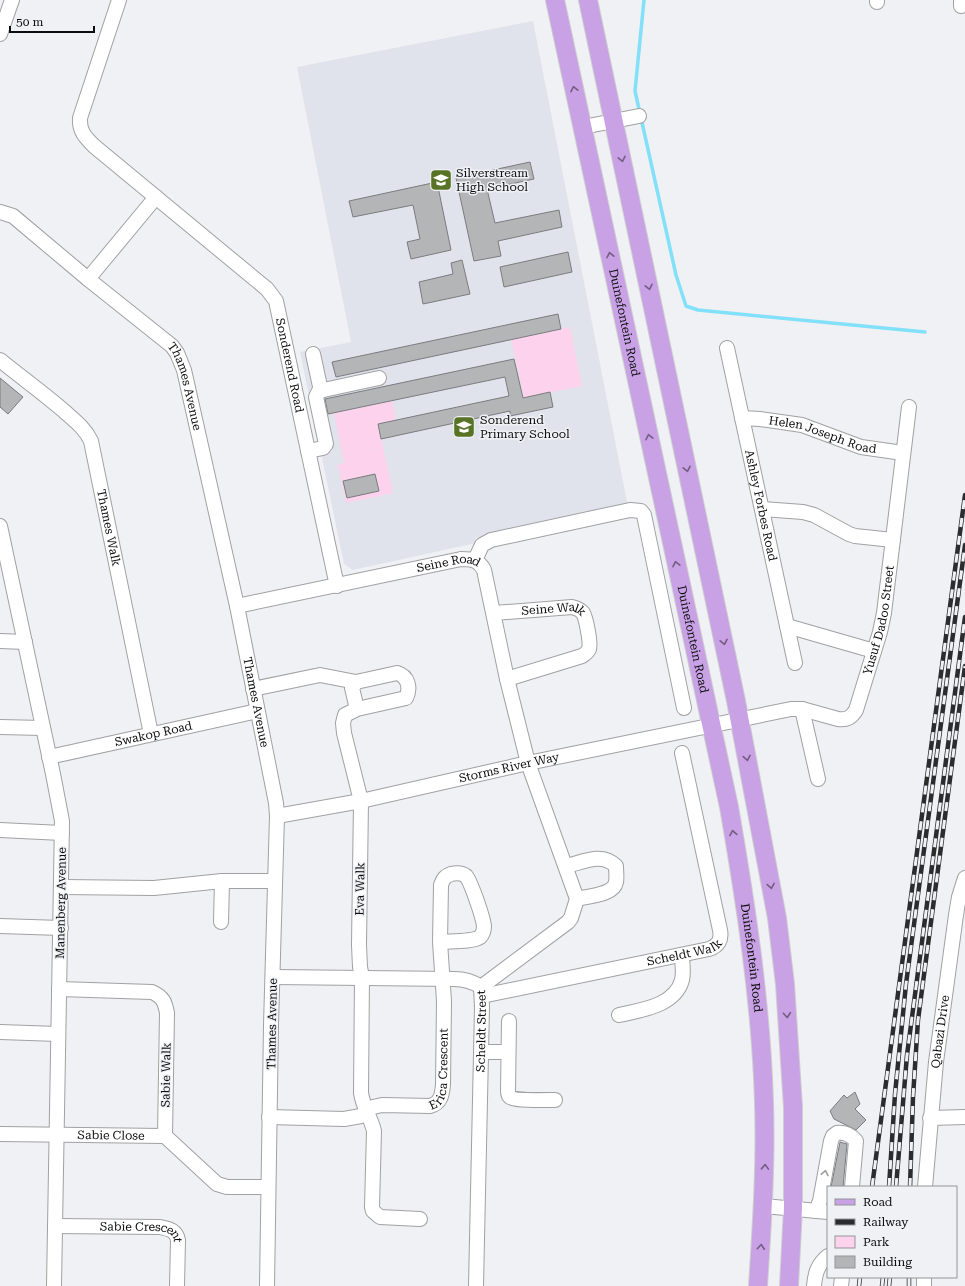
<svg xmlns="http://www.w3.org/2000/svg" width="965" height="1286" font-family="'Roboto Serif',serif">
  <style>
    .built { fill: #e1e3ec }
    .green { fill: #fdd2ed; fill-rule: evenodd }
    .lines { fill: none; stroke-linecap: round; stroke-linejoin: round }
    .stream { stroke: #82e0f9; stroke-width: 3.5 }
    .building { fill: #b3b5b7; stroke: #7a7c7f }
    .minor-casing { stroke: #a1a1a4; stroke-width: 16 }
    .major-casing { stroke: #cececf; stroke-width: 20 }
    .minor { stroke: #fff; stroke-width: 14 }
    .major { stroke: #c9a1e5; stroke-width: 18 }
    .rail-casing { stroke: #2b2c2d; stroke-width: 4.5 }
    .rail { stroke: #f0f1f4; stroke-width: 3; stroke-dasharray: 9; stroke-linecap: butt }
    .oneway { stroke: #745e84 }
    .oneway2 { stroke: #9d9e9e }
    .labels { text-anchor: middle; stroke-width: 3; stroke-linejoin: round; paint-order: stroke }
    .poi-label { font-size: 12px; fill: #0b0c0d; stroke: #f0f1f4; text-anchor: start }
    .street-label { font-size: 12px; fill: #0b0c0d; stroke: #f0f1f4 }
  </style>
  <rect width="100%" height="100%" fill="#f0f1f4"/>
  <path class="built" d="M 533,21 L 628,507 L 475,538 L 476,543 L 353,570 L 344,564 L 300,352 L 351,342 L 297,67 Z"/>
  <path class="green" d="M 570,327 L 582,386 L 524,398 L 511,339 Z
    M 392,401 L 396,420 L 378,424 L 393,493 L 346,503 L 338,465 L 344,463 L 334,413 ZM 375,474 L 379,491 L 347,498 L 343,481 Z"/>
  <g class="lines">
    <path class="stream" d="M 644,0 L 635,91 L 676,275 L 686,306 L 698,310 L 925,332"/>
  </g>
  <path class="building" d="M 530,162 L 534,179 L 487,189 L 495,223 L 559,210 L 562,227 L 498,241 L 501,256 L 474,261 L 456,178 Z
    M 437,182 L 451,250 L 411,259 L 407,242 L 420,239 L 413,205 L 353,217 L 349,201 Z
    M 568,252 L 572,272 L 504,287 L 500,267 Z
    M 462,260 L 470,294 L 423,304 L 419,282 L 453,274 L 451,263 Z
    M 558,314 L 561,329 L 336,377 L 332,362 Z
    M 514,359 L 523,398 L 550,392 L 553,407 L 510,416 L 510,411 L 381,439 L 378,424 L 509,396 L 505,377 L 328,414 L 325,399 Z
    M 0,378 L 23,397 L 8,414 L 0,407 Z
    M 375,474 L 379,491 L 347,498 L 343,481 Z
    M 855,1092 L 860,1104 L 855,1109 L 866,1120 L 856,1130 L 834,1119 L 830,1111 L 844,1095 L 847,1098 Z
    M 840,1142 L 847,1144 L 843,1187 L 831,1187 Z"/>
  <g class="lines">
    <g class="minor-casing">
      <g id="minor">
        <path id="s1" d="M 119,0 L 80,118 C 79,131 85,137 94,146 L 267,289 L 276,301 L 337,586"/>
        <path d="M 877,2 L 877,0"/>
        <path d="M 961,6 L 961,0"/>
        <path d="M 0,34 L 12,0"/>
        <path d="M 583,127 L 639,116"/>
        <path id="s2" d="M 0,212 L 13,216 L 88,279 L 172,346 L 177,353 L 184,370 L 237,606 L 276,803 L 277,816 L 271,1025 L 267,1286"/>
        <path d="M 88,279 L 156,197"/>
        <path id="s3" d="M 727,348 L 795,663"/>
        <path d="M 313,354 L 321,391"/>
        <path id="s4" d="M 0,360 C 21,377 43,393 64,411 C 74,420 85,428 91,441 L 151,734"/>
        <path id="s5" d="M 742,418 L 760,419 L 802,425 L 861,447 L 903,453"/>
        <path d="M 308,451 L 323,448 L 326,444 L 316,397 L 319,391 L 379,378"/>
        <path d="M 762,509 L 803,512 L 814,515 L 849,534 L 855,536 L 893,540"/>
        <path d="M 0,526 L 53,774 L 62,821 L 54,1286"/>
        <path d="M 475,560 L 482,545 L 491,540 L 630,510 L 641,511 L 644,515 L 684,708"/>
        <path id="s6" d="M 237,606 L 461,559 C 472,559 479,560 484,570 L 507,679 L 528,763 L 577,899 L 571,918 L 568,922 L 481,987"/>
        <path id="s7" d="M 494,613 L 572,607 C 576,608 580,609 583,613 C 586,618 591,643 589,649 C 588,652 585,654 582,656 L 507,679"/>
        <path d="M 787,626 L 874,651"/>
        <path d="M 0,641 L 25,642"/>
        <path d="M 253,689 L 320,675 L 356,682"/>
        <path d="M 357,709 L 352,688 L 356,682 L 397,673 C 408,676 411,688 406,698 L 357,709 L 345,715 L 343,723 L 344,733 L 361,801 L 359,945 L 360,967 L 362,977 L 361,1093 C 363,1107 371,1118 374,1131 L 372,1207 L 373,1211 L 380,1217 L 420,1219"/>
        <path d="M 802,709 L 818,779"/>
        <path d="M 0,727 L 43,728"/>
        <path id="s8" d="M 49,757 L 257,711"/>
        <path id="s9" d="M 277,816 L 361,801 L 528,763 L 791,709 L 802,709 L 838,719 C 847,720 851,718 856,710 L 880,632 L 884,613 L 909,407"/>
        <path d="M 0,830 L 62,833"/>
        <path d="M 566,866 C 584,862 601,852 616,866 C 616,871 617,878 616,882 C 614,895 588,896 577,899"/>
        <path d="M 61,887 L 154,888 L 222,881 L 275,881"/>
        <path d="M 221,922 L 222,881"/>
        <path d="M 0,926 L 61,928"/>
        <path d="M 273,977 L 454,979 C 465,979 472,981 481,987"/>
        <path d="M 59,989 L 152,992 C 163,997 165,1002 167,1013 L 165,1136 L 217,1184 L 227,1187 L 268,1187"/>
        <path id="s10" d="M 482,996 L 709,949 C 718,946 722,940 720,930 L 682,753"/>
        <path d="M 619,1015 C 641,1010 675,1006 682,980 C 684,972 682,963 682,955"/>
        <path d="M 509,1021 L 508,1091 C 508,1093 508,1095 510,1097 C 514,1101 548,1100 555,1100"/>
        <path d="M 0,1032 L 58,1034"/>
        <path d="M 481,1052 L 508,1052"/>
        <path id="s11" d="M 269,1117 L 344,1119 L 361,1116 L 373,1107 L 382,1105 L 430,1106 C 441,1103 442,1095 443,1085 L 444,1001 L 440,942 L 441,885 C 443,879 445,876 451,874 C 456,873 462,873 466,876 C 471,882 483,917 484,926 C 484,930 483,934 480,937 C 473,942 449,941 440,942"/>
        <path d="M 930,1118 L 965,1117"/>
        <path id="s12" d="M 0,1134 L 165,1136"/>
        <path id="s13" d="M 925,1187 L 936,1062 L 956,915 L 959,897 L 965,878"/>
        <path d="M 764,1206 L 828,1212"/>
        <path d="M 816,1211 L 820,1201 L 831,1141 L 833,1136 L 837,1133 C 844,1132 851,1135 856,1141 L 852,1187"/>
        <path id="s14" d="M 55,1226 L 160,1227 C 169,1229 176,1230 178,1240 L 177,1286"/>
        <path d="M 924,1277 L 924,1286"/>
        <path id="s15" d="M 476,1286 L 482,1007 L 481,987"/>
        <path d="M 814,1286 C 815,1273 818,1264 828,1256"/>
        <path d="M 841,1286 L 842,1277"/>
      </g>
    </g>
    <g class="major-casing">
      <g id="major">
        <path id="s16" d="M 555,0 L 729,807 C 746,905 761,1003 764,1102 C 766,1163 762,1224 758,1286"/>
        <path d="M 588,0 L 736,701 L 777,918 L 785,984 L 793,1107 L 793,1208 L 789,1286"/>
      </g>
    </g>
    <use href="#minor" class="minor"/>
    <use href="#major" class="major"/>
    <g class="rail-casing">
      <path id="rail" d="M 872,1187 L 965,495
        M 889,1187 L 895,1094 L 906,984 L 965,545
        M 896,1187 L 907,1055 L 965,617
        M 910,1187 L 913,1097 L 918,1020 L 965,666
        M 859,1286 L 860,1277
        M 882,1286 L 883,1277
        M 889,1286 L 890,1277
        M 909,1286 L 909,1277"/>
    </g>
    <use href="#rail" class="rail"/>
  </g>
  <defs><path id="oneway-chevron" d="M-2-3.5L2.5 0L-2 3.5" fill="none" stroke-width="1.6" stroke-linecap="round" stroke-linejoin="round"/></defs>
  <g class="oneway">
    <use href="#oneway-chevron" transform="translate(574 89) rotate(-102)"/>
    <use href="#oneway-chevron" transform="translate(622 159) rotate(78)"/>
    <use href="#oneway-chevron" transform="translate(610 255) rotate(-102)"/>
    <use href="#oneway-chevron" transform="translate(649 287) rotate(78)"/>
    <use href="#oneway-chevron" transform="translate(649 437) rotate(-102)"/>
    <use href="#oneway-chevron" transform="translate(687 469) rotate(78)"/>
    <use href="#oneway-chevron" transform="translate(676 564) rotate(-102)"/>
    <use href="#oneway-chevron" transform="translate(724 642) rotate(78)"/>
    <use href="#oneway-chevron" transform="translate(747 758) rotate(79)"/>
    <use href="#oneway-chevron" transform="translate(733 833) rotate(-100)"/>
    <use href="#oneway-chevron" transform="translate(771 886) rotate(80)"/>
    <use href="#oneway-chevron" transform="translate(787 1015) rotate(85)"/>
    <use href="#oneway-chevron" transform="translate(765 1167) rotate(-88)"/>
    <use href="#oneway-chevron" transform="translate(761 1247) rotate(-86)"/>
  </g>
  <use class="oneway2" href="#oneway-chevron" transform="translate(825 1173) rotate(-79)"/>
  <defs>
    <g id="school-square" transform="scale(1.15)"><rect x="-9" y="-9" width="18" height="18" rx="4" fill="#587326" stroke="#f0f1f4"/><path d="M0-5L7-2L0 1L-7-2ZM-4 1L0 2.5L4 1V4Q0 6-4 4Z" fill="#fff"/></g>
  </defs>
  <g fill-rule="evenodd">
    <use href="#school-square" x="441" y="180"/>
    <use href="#school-square" x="464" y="427"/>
  </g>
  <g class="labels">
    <g class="poi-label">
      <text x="456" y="177">Silverstream<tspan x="456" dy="14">High School</tspan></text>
      <text x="480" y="424">Sonderend<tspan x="480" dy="14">Primary School</tspan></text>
    </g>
    <g class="street-label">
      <text dy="4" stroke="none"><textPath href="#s16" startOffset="330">Duinefontein Road</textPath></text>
      <text dy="4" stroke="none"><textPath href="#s1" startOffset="462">Sonderend Road</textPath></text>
      <text dy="4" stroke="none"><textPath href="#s2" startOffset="262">Thames Avenue</textPath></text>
      <text dy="4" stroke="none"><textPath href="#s5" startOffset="83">Helen Joseph Road</textPath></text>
      <text dy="4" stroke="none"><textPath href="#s3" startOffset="161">Ashley Forbes Road</textPath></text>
      <text dy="4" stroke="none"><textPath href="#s4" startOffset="211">Thames Walk</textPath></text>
      <text dy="4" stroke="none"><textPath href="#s6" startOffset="216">Seine Road</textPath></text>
      <text dy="4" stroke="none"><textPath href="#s7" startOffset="60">Seine Walk</textPath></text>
      <text dy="4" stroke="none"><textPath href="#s9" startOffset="688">Yusuf Dadoo Street</textPath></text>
      <text dy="4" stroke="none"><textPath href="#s16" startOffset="654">Duinefontein Road</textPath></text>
      <text dy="4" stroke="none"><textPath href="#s2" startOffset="586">Thames Avenue</textPath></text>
      <text dy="4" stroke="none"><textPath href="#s8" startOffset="107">Swakop Road</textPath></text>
      <text dy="4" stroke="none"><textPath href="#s9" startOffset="237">Storms River Way</textPath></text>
      <text transform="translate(360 889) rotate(-89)" y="4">Eva Walk</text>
      <text transform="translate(61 903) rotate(-89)" y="4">Manenberg Avenue</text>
      <text dy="4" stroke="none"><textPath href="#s10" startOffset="207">Scheldt Walk</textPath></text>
      <text dy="4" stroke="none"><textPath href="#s16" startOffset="978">Duinefontein Road</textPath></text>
      <text transform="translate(272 1024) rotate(-89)" y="4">Thames Avenue</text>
      <text dy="4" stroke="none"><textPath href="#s15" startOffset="255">Scheldt Street</textPath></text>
      <text dy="4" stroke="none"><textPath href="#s13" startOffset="156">Qabazi Drive</textPath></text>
      <text dy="4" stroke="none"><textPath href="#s11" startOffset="206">Erica Crescent</textPath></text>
      <text transform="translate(166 1075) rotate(-89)" y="4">Sabie Walk</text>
      <text dy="4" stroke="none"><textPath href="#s12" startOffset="111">Sabie Close</textPath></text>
      <text dy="4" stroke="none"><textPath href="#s14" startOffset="88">Sabie Crescent</textPath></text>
    </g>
  </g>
  <rect x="827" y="1186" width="130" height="92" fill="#f0f1f4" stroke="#949598"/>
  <rect x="835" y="1199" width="20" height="6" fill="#c9a1e5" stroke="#949598"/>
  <text x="863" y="1206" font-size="12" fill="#0b0c0d">Road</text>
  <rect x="835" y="1219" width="20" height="6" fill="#2b2c2d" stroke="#949598"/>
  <text x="863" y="1226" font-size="12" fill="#0b0c0d">Railway</text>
  <rect x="835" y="1236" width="20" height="12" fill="#fdd2ed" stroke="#949598"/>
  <text x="863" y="1246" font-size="12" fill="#0b0c0d">Park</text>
  <rect x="835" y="1256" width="20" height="12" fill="#b3b5b7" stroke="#949598"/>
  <text x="863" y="1266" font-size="12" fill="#0b0c0d">Building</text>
  <path d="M10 26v6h84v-6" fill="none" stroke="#0b0c0d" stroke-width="2"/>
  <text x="16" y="26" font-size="12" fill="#0b0c0d" stroke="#f0f1f4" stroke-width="3" paint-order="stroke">50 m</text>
</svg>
